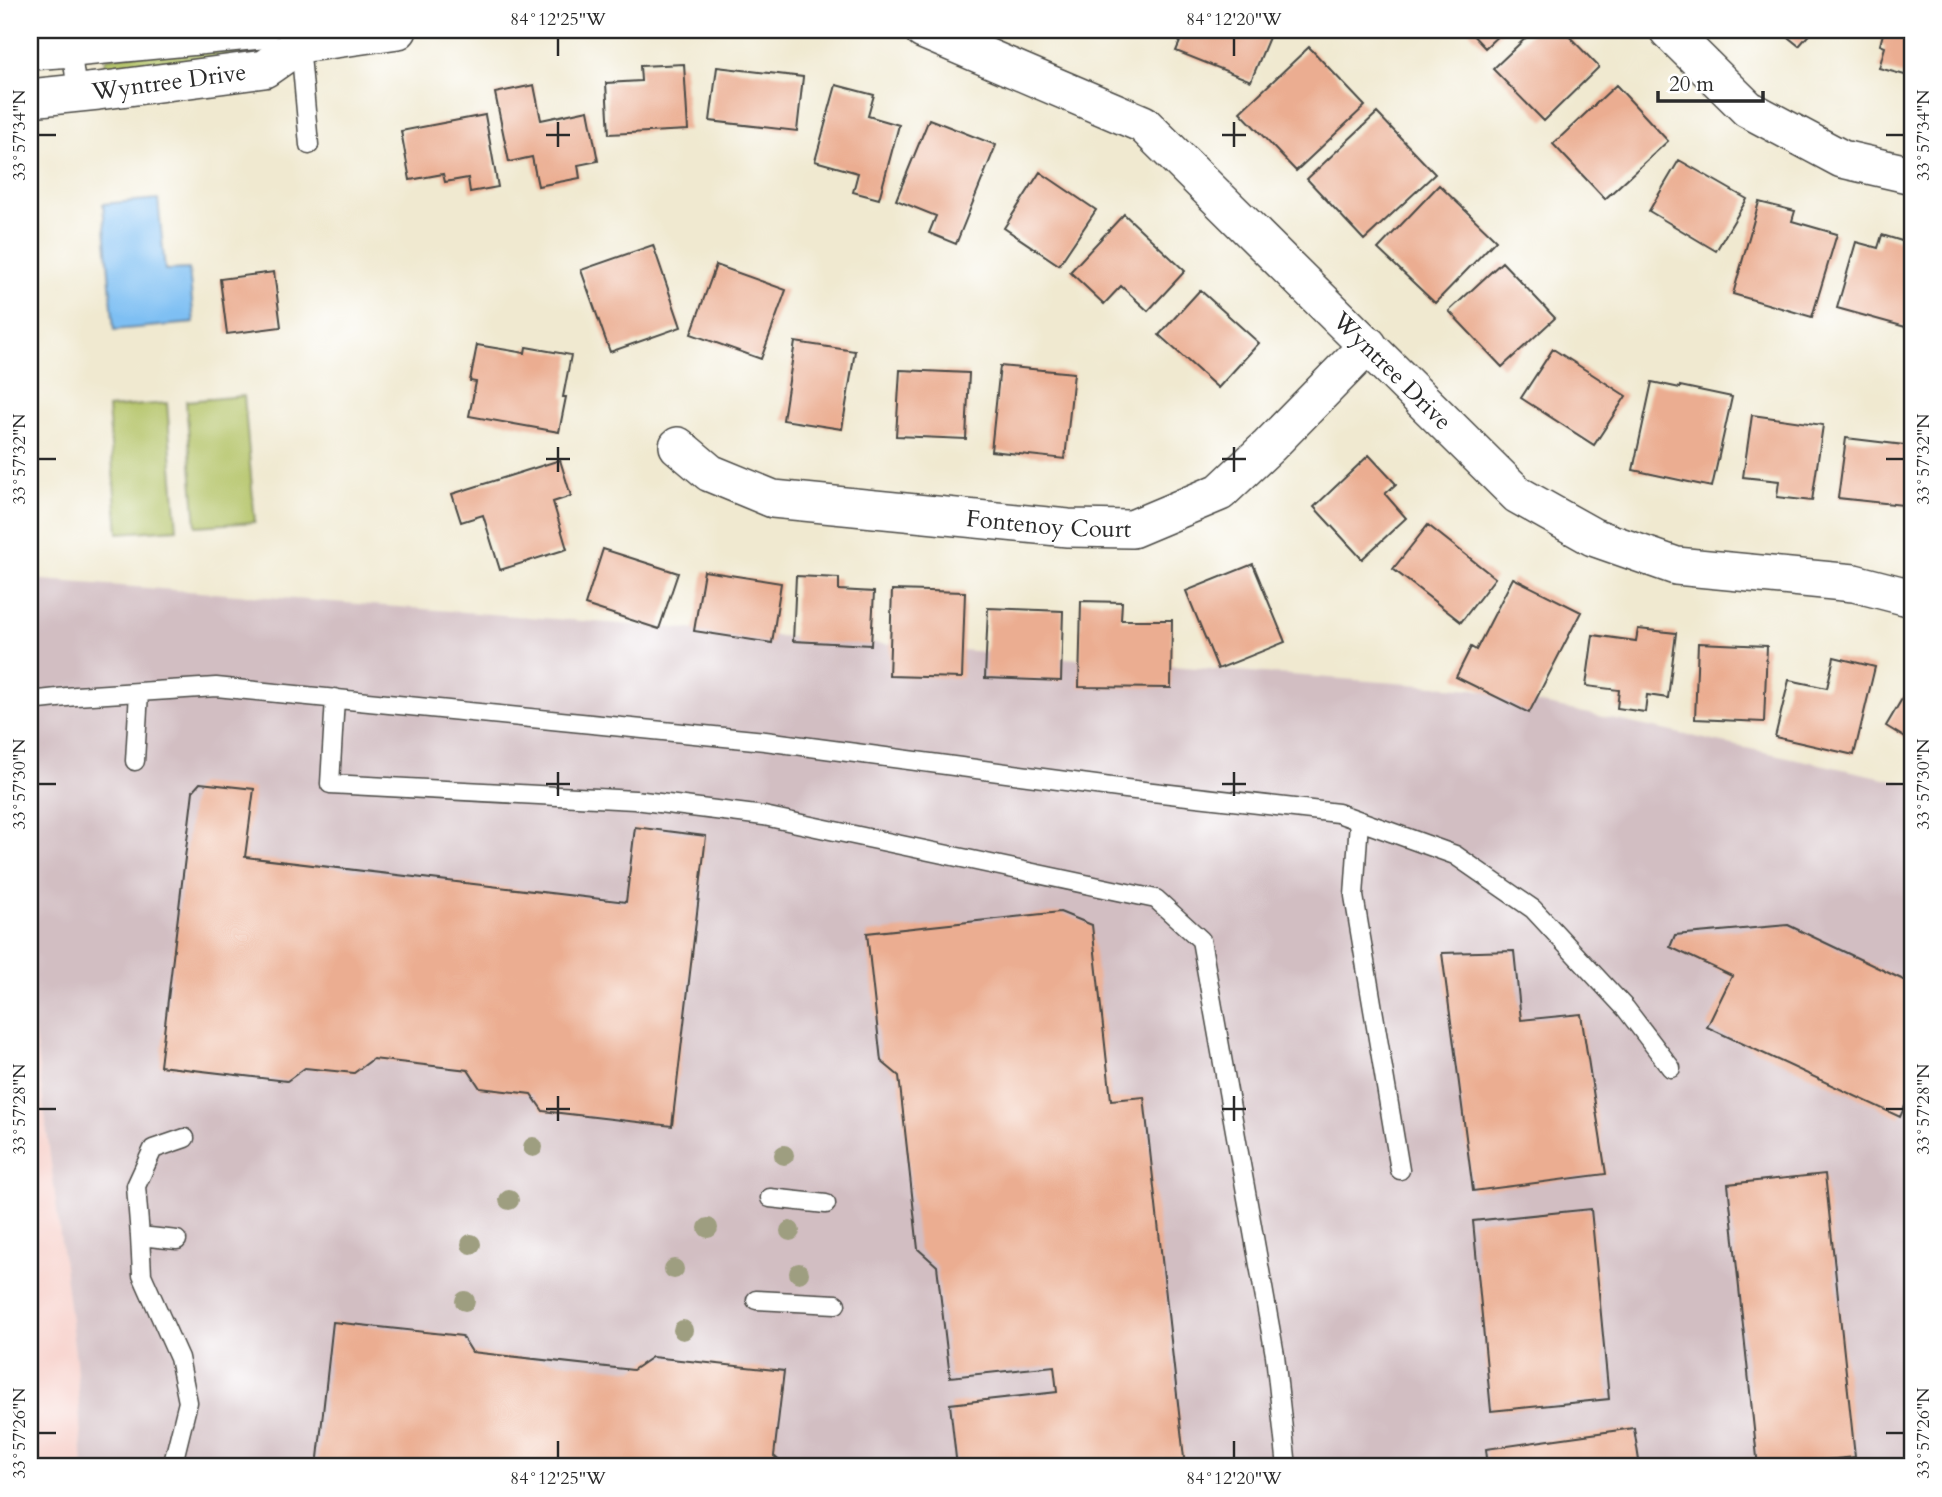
<svg xmlns="http://www.w3.org/2000/svg" width="1942" height="1497" font-family="Cardo,serif">
  <style>
    .built { fill: #f7d0ca }
    .industrial { fill: #d2bec2 }
    .green { fill: #b2c265; stroke: #6e7648; stroke-width: 2 }
    .water { fill: #7ebff3; stroke: #54758f; stroke-width: 2 }
    .building { fill: #ebad91 }
    .lines { fill: none; stroke-linecap: round; stroke-linejoin: round }
    .service-casing { stroke: #494844; stroke-width: 21 }
    .minor-casing { stroke: #494844; stroke-width: 40 }
    .service { stroke: #fff; stroke-width: 18 }
    .minor { stroke: #fff; stroke-width: 37 }
    .tree { fill: #9e9e80 }
    .ticks { fill: none; stroke: #2b2b2b; stroke-width: 2.5 }
    .labels { text-anchor: middle; stroke-width: 6; stroke-linejoin: round; paint-order: stroke }
    .street-label { font-size: 24px; fill: #2b2b2b; stroke: #fff }
    .neatline { fill: none; stroke: #2b2b2b; stroke-width: 2.5 }
    .ticks-label { font-size: 18px; text-anchor: middle; fill: #2b2b2b }
  </style>
  <rect width="100%" height="100%" fill="#fff"/>
  <filter id="ink" filterUnits="userSpaceOnUse"><feTurbulence type="fractalNoise" baseFrequency=".0143" numOctaves="2"/><feDisplacementMap in="SourceGraphic" scale="14" xChannelSelector="R" yChannelSelector="G"/><feConvolveMatrix kernelMatrix="1 2 1 2 8 2 1 2 1" color-interpolation-filters="sRGB"/></filter>
  <filter id="wash" filterUnits="userSpaceOnUse"><feTurbulence type="fractalNoise" baseFrequency=".00686" numOctaves="4" result="noise"/><feDisplacementMap in="SourceGraphic" scale="28" xChannelSelector="R" yChannelSelector="G"/><feGaussianBlur stdDeviation="1.57" result="paint"/><feColorMatrix in="noise" values="0 0 0 0 0 0 0 0 0 0 0 0 0 0 0 0 0 1.4 0 .05"/><feComposite in="paint" operator="in"/></filter>
  <g filter="url(#wash)">
    <rect width="100%" height="100%" fill="#f0e9d0"/>
    <path class="built" d="M 30,997 L 76,1361 L 83,1467 L 30,1467 Z"/>
    <path class="industrial" d="M 30,579 L 1474,689 L 1912,784 L 1912,1467 L 83,1467 L 76,1361 L 30,997 Z"/>
    <path class="green" d="M 253,36 L 264,51 L 112,74 L 104,67 L 106,58 Z
      M 244,396 L 255,522 L 196,526 L 186,401 Z
      M 167,403 L 177,529 L 118,533 L 108,408 Z"/>
    <path class="water" d="M 158,199 L 165,270 L 189,269 L 194,323 L 114,330 L 103,204 Z"/>
    <g id="blocks">
      <path class="building" d="M 1185,30 L 1272,30 L 1251,81 L 1176,51 Z
        M 1468,30 L 1504,30 L 1485,48 Z
        M 1534,30 L 1563,30 L 1599,67 L 1544,121 L 1493,69 Z
        M 1779,30 L 1813,30 L 1799,46 Z
        M 1884,30 L 1912,30 L 1912,77 L 1879,68 L 1885,47 L 1880,45 Z
        M 1309,47 L 1365,106 L 1296,171 L 1240,112 Z
        M 684,64 L 688,130 L 609,134 L 606,83 L 641,81 L 640,66 Z
        M 717,67 L 803,77 L 797,131 L 710,121 Z
        M 534,85 L 541,120 L 588,110 L 598,161 L 578,165 L 580,178 L 538,186 L 532,157 L 509,162 L 495,93 Z
        M 836,85 L 874,95 L 868,116 L 899,125 L 879,199 L 853,192 L 858,173 L 815,161 Z
        M 1616,85 L 1668,141 L 1605,199 L 1553,144 Z
        M 1377,113 L 1435,174 L 1364,240 L 1307,179 Z
        M 485,115 L 498,187 L 470,192 L 468,178 L 445,182 L 443,174 L 410,180 L 401,131 Z
        M 929,119 L 996,145 L 956,244 L 929,233 L 936,216 L 896,200 Z
        M 1679,160 L 1747,199 L 1716,251 L 1649,211 Z
        M 1040,172 L 1096,210 L 1059,265 L 1004,228 Z
        M 1439,185 L 1496,240 L 1435,303 L 1378,249 Z
        M 1759,202 L 1795,211 L 1792,221 L 1837,234 L 1812,317 L 1733,294 Z
        M 1124,214 L 1185,271 L 1148,311 L 1121,286 L 1104,304 L 1070,272 Z
        M 1882,235 L 1912,244 L 1912,316 L 1909,328 L 1837,308 L 1856,242 L 1878,248 Z
        M 653,245 L 681,327 L 610,352 L 581,270 Z
        M 1502,262 L 1555,318 L 1502,367 L 1449,311 Z
        M 716,265 L 786,290 L 761,359 L 691,334 Z
        M 274,272 L 281,327 L 227,334 L 220,279 Z
        M 1200,290 L 1259,343 L 1218,388 L 1159,335 Z
        M 795,342 L 855,351 L 842,429 L 783,420 Z
        M 477,345 L 525,353 L 526,347 L 571,355 L 563,397 L 566,397 L 559,432 L 469,416 L 476,382 L 470,381 Z
        M 1553,349 L 1626,396 L 1594,445 L 1521,398 Z
        M 1000,366 L 1074,373 L 1065,459 L 991,451 Z
        M 900,370 L 969,373 L 966,439 L 896,436 Z
        M 1652,382 L 1680,388 L 1680,386 L 1732,397 L 1712,487 L 1633,470 Z
        M 1752,415 L 1823,425 L 1812,501 L 1777,497 L 1779,481 L 1743,477 Z
        M 1846,438 L 1912,446 L 1912,506 L 1838,498 Z
        M 1369,455 L 1396,484 L 1385,494 L 1406,518 L 1362,559 L 1314,507 Z
        M 560,460 L 571,496 L 553,502 L 567,549 L 500,570 L 483,515 L 461,522 L 452,494 Z
        M 1428,525 L 1495,578 L 1461,622 L 1393,569 Z
        M 603,549 L 678,573 L 659,629 L 585,605 Z
        M 1253,564 L 1285,642 L 1218,669 L 1186,591 Z
        M 704,571 L 781,583 L 772,643 L 694,631 Z
        M 796,576 L 839,578 L 839,590 L 874,592 L 871,645 L 793,641 Z
        M 1513,578 L 1581,612 L 1529,713 L 1456,677 L 1471,647 L 1476,650 Z
        M 892,590 L 965,592 L 962,678 L 889,676 Z
        M 1081,601 L 1122,602 L 1121,620 L 1172,620 L 1171,688 L 1079,687 Z
        M 988,608 L 1063,611 L 1061,681 L 985,678 Z
        M 1638,629 L 1676,633 L 1668,698 L 1647,695 L 1645,712 L 1617,708 L 1619,690 L 1586,686 L 1593,635 L 1636,641 Z
        M 1698,643 L 1767,646 L 1764,722 L 1695,719 Z
        M 1834,657 L 1875,667 L 1854,755 L 1775,737 L 1789,680 L 1827,688 Z
        M 1912,682 L 1912,742 L 1886,726 Z
        M 200,783 L 254,789 L 245,857 L 626,902 L 635,827 L 706,836 L 672,1126 L 543,1111 L 531,1094 L 480,1088 L 468,1070 L 373,1059 L 354,1073 L 305,1068 L 287,1081 L 160,1066 L 193,791 Z
        M 1060,912 L 1092,925 L 1111,1100 L 1144,1097 L 1185,1467 L 957,1467 L 950,1404 L 1057,1392 L 1054,1366 L 950,1377 L 937,1266 L 918,1249 L 899,1076 L 881,1061 L 867,933 Z
        M 1788,925 L 1912,984 L 1912,1091 L 1900,1117 L 1707,1027 L 1732,976 L 1670,947 L 1675,935 Z
        M 1514,951 L 1521,1020 L 1581,1014 L 1606,1174 L 1473,1191 L 1442,953 Z
        M 1825,1174 L 1855,1457 L 1758,1467 L 1728,1184 Z
        M 1591,1209 L 1609,1399 L 1491,1411 L 1473,1221 Z
        M 333,1322 L 462,1336 L 472,1352 L 633,1370 L 652,1357 L 784,1371 L 774,1456 L 786,1467 L 317,1467 Z
        M 1634,1428 L 1640,1467 L 1488,1467 L 1486,1449 Z"/>
    </g>
  </g>
  <g filter="url(#ink)">
    <use href="#blocks" fill-opacity="0" stroke="#494844" stroke-width="2"/>
    <g class="lines">
      <g class="service-casing">
        <path id="service" d="M 69,30 L 77,93
          M 300,44 L 309,145
          M 335,698 L 330,784 L 635,800 L 764,816 L 1156,899 L 1201,940 L 1275,1355 L 1287,1467
          M 30,701 L 76,696 L 216,687 L 765,741 L 1126,789 L 1338,813 L 1455,855 L 1533,909 L 1626,1009 L 1671,1068
          M 135,761 L 139,692
          M 1359,821 L 1354,896 L 1400,1170
          M 770,1198 L 826,1204
          M 140,1236 L 142,1275 L 179,1358 L 188,1402 L 172,1467
          M 177,1240 L 140,1236 L 136,1186 L 153,1149 L 185,1138
          M 756,1300 L 836,1304"/>
      </g>
      <g class="minor-casing">
        <g id="minor">
          <path id="s1" d="M 923,30 L 1143,124 L 1518,495 L 1593,537 L 1676,566 L 1854,583 L 1912,598"/>
          <path d="M 1668,30 L 1748,109 L 1842,159 L 1912,175"/>
          <path d="M 30,51 L 73,48 L 260,30"/>
          <path id="s2" d="M 30,98 L 98,91 L 264,69 L 300,44 L 398,30"/>
          <path id="s3" d="M 678,446 L 710,473 L 773,499 L 1068,528 L 1132,529 L 1220,492 L 1269,446 L 1368,345"/>
        </g>
      </g>
      <use href="#service" class="service"/>
      <use href="#minor" class="minor"/>
    </g>
    <g class="tree">
      <circle cx="533" cy="1147" r="10"/>
      <circle cx="784" cy="1155" r="10"/>
      <circle cx="509" cy="1200" r="10"/>
      <circle cx="708" cy="1228" r="10"/>
      <circle cx="790" cy="1231" r="10"/>
      <circle cx="471" cy="1244" r="10"/>
      <circle cx="674" cy="1269" r="10"/>
      <circle cx="799" cy="1273" r="10"/>
      <circle cx="465" cy="1301" r="10"/>
      <circle cx="683" cy="1330" r="10"/>
    </g>
  </g>
  <path class="ticks" d="M 558,38 L 558,56M 1234,38 L 1234,56M 558,122 L 558,147M 1234,122 L 1234,147M 38,135 L 56,135M 546,135 L 570,135M 1222,135 L 1246,135M 1886,135 L 1904,135M 558,447 L 558,472M 1234,447 L 1234,472M 38,459 L 56,459M 546,459 L 570,459M 1222,459 L 1246,459M 1886,459 L 1904,459M 558,772 L 558,796M 1234,772 L 1234,796M 38,784 L 56,784M 546,784 L 570,784M 1222,784 L 1246,784M 1886,784 L 1904,784M 558,1096 L 558,1121M 1234,1096 L 1234,1121M 38,1109 L 56,1109M 546,1109 L 570,1109M 1222,1109 L 1246,1109M 1886,1109 L 1904,1109M 38,1433 L 56,1433M 1886,1433 L 1904,1433M 558,1441 L 558,1458M 1234,1441 L 1234,1458"/>
  <g class="labels">
    <g class="street-label">
      <text dy="8" stroke="none"><textPath href="#s2" startOffset="140">Wyntree Drive</textPath></text>
      <text dy="8" stroke="none"><textPath href="#s1" startOffset="590">Wyntree Drive</textPath></text>
      <text dy="8" stroke="none"><textPath href="#s3" startOffset="387">Fontenoy Court</textPath></text>
    </g>
  </g>
  <rect width="1942" height="1497" fill="none" stroke="#fff" stroke-width="77"/>
  <path d="M1658 91v10h105v-10" fill="none" stroke="#2b2b2b" stroke-width="3.5"/>
  <text x="1669" y="91" font-size="21" fill="#2b2b2b" stroke="#ffffff" stroke-width="5" paint-order="stroke">20 m</text>
  <rect x="38" y="38" width="1866" height="1420" class="neatline"/>
  <g class="ticks-label">
    <text x="558" y="25">84°12'25"W</text>
    <text x="1234" y="25">84°12'20"W</text>
    <text transform="translate(19 135) rotate(-90)" y="6">33°57'34"N</text>
    <text transform="translate(1923 135) rotate(-90)" y="6">33°57'34"N</text>
    <text transform="translate(19 459) rotate(-90)" y="6">33°57'32"N</text>
    <text transform="translate(1923 459) rotate(-90)" y="6">33°57'32"N</text>
    <text transform="translate(19 784) rotate(-90)" y="6">33°57'30"N</text>
    <text transform="translate(1923 784) rotate(-90)" y="6">33°57'30"N</text>
    <text transform="translate(19 1109) rotate(-90)" y="6">33°57'28"N</text>
    <text transform="translate(1923 1109) rotate(-90)" y="6">33°57'28"N</text>
    <text transform="translate(19 1433) rotate(-90)" y="6">33°57'26"N</text>
    <text transform="translate(1923 1433) rotate(-90)" y="6">33°57'26"N</text>
    <text x="558" y="1484">84°12'25"W</text>
    <text x="1234" y="1484">84°12'20"W</text>
  </g>
</svg>
